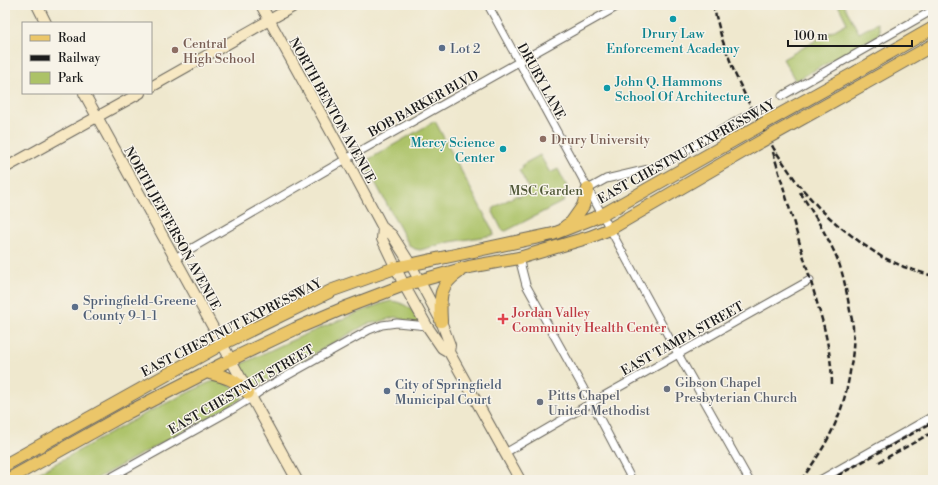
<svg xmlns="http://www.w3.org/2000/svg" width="938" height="485" font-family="'Libre Bodoni',serif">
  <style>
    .green { fill: #acc267; stroke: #646f42 }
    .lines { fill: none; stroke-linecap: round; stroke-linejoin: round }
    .street-casing { stroke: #66635a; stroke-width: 9 }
    .secondary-casing { stroke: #66635a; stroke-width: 12 }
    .primary-casing { stroke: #66635a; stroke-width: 14 }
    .street { stroke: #fff; stroke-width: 7 }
    .secondary { stroke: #f7e8c3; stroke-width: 10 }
    .primary { stroke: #ebc669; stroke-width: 12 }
    .rail { stroke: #1c1c1c; stroke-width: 2.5; stroke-dasharray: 6 3; stroke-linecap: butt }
    .primary-bridge-casing { stroke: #66635a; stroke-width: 14; stroke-linecap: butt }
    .primary-bridge { stroke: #ebc669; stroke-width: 12 }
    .culture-dot { fill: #0f9aa8; stroke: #f7f3e8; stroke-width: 1.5 }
    .service-dot { fill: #5c6f8a; stroke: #f7f3e8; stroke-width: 1.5 }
    .education-dot { fill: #8d6e63; stroke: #f7f3e8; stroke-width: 1.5 }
    .health-dot { fill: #e0444e; stroke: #f7f3e8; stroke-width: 1.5 }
    .worship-dot { fill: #6b7280; stroke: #f7f3e8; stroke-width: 1.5 }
    .labels { text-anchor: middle; stroke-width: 3; stroke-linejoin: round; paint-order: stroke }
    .culture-label { font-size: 13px; fill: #0d838f; stroke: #f7f3e8 }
    .education-label { font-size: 13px; fill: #785e54; stroke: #f7f3e8; text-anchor: start }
    .service-label { font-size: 13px; fill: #4e5e75; stroke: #f7f3e8; text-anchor: start }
    .street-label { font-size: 13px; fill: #1c1c1c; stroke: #f7f3e8 }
    .park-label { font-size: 13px; fill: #4e5636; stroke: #f7f3e8 }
    .health-label { font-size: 13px; fill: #be3a42; stroke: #f7f3e8; text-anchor: start }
    .worship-label { font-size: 13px; fill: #5b616d; stroke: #f7f3e8; text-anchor: start }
  </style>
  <rect width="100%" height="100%" fill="#f7f3e8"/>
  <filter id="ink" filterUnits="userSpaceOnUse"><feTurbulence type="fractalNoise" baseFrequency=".025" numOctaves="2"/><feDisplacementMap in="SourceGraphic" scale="8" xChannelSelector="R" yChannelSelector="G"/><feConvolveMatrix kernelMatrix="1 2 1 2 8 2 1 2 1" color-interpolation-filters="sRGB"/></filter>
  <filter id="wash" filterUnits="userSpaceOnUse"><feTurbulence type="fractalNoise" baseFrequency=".012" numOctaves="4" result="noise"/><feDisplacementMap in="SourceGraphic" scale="16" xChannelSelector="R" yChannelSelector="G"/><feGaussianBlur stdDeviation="0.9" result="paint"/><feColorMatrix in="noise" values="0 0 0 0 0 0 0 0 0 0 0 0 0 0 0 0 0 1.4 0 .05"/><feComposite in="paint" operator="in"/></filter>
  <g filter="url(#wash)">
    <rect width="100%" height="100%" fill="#efe8ce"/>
    <path class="green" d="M 838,5 L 844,5 L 859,33 L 877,23 L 880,30 L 878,35 L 797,80 L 795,80 L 783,59 L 847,23 Z
      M 435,121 L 493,231 L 494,235 L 450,242 L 420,250 L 415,249 L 409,245 L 364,162 Z
      M 540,155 L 550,173 L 558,169 L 568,189 L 567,194 L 564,201 L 506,231 L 502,230 L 493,212 L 493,209 L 497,206 L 517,195 L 518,197 L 524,194 L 523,192 L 529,189 L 519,170 L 523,168 L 522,165 Z
      M 391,301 C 403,302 417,310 419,323 L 415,323 L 395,317 L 379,322 L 367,324 L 254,388 L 250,384 L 241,367 L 242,364 L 246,362 C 290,340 336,321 383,303 Z
      M 214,381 L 221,381 L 237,390 L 242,398 L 240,400 L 94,480 L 26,480 L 148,412 L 208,383 Z"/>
  </g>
  <g filter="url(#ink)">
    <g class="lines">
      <g class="street-casing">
        <path id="street" d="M 488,5 L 678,354 L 749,480
          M 782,96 L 933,10
          M 588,189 L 606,179 L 657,167 L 753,112
          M 175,258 L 346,159 L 620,5
          M 519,258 L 526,285 L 596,411 L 632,480
          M 505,453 L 591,403 L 810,280
          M 106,480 L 235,408 L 251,398 L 265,388 L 369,330 L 382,325 L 397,323 L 427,326
          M 820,480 L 933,416"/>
      </g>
      <g class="secondary-casing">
        <path id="secondary" d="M 37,5 L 46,23
          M 261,5 L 346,159 L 383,228 L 392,235 L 411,265 L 441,321 L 450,345 L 449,352
          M 151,87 L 296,5
          M 84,93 L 297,480
          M 5,168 L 140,93
          M 383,228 L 382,239 L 404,285 L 427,326 L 442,348 L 449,352 L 520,480"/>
      </g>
      <g class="primary-casing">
        <path id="primary" d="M 858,71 L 933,28
          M 864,84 L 933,45
          M 566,226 L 571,223 L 583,206 L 588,189
          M 441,321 C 440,298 438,286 459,272
          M 206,372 C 226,377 233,378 248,393
          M 5,465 L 222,344 L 333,290 L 395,268 L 553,234 L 602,215 L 743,135
          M 7,480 L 127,413 L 230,360 L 295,329 L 349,306 L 404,285 L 469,267 L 519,258 L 590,237 L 610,229 L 751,147"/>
      </g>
      <use href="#street" class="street"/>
      <use href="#secondary" class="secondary"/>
      <use href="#primary" class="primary"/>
      <path class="rail" d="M 713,5 L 722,39 L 735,74 L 753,112 L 774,149 L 798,184 L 819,208 L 839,226 L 864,245 L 882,257 L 904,267 L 933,276
        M 773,152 L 823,323 C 828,344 832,364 832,386
        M 800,192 C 813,213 827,235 837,258 C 843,273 846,289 849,305 C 850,313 853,321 853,329 C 854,341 853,353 851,365 C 845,411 829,443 801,480
        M 879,462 L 933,432
        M 830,480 L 933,422"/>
      <g class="primary-bridge-casing">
        <path id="primary-bridge" d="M 743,135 L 858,71
          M 751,147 L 864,84"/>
      </g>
      <use href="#primary-bridge" class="primary-bridge"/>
    </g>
  </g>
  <g class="culture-dot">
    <circle cx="673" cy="19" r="4"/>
    <circle cx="607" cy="88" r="4"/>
    <circle cx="503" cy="149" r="4"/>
  </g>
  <g class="service-dot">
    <circle cx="442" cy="48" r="4"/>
    <circle cx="75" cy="307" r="4"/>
    <circle cx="387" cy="391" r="4"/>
  </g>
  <g class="education-dot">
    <circle cx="175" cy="50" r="4"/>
    <circle cx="543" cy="139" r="4"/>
  </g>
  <path class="health-dot" d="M501 313h4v4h4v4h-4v4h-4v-4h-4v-4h4z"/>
  <g class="worship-dot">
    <circle cx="667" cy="389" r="4"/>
    <circle cx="540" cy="402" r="4"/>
  </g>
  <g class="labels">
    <g class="culture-label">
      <text x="673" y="38">Drury Law<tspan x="673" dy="15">Enforcement Academy</tspan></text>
      <text x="615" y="86" text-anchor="start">John Q. Hammons<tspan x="615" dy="15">School Of Architecture</tspan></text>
      <text x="495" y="147" text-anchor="end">Mercy Science<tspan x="495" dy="15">Center</tspan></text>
    </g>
    <g class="education-label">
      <text x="183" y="48">Central<tspan x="183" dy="15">High School</tspan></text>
      <text x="551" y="144">Drury University</text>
    </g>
    <g class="service-label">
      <text x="450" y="53">Lot 2</text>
      <text x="83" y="305">Springfield-Greene<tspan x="83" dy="15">County 9-1-1</tspan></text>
      <text x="395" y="389">City of Springfield<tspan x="395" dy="15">Municipal Court</tspan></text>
    </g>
    <g class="street-label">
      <text transform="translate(542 81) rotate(61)" y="5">DRURY LANE</text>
      <text transform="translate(423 103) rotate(-29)" y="5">BOB BARKER BLVD</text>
      <text transform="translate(333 110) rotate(61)" y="5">NORTH BENTON AVENUE</text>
      <text transform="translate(686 151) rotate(-29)" y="5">EAST CHESTNUT EXPRESSWAY</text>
      <text transform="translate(173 228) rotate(61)" y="5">NORTH JEFFERSON AVENUE</text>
      <text transform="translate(231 327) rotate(-27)" y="5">EAST CHESTNUT EXPRESSWAY</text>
      <text transform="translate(682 338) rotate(-29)" y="5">EAST TAMPA STREET</text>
      <text transform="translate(241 389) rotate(-30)" y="5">EAST CHESTNUT STREET</text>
    </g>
    <g class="park-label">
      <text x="546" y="195">MSC Garden</text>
    </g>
    <g class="health-label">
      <text x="512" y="317">Jordan Valley<tspan x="512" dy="15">Community Health Center</tspan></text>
    </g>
    <g class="worship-label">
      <text x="675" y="387">Gibson Chapel<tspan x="675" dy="15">Presbyterian Church</tspan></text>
      <text x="548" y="400">Pitts Chapel<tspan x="548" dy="15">United Methodist</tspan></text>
    </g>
  </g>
  <rect width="938" height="485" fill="none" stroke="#f7f3e8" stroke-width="20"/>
  <rect x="22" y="22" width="130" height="72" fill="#f7f3e8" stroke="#9f9d96"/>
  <rect x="30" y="35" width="20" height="6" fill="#ebc669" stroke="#9f9d96"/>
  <text x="58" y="42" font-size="12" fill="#1c1c1c">Road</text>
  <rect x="30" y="55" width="20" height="6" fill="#1c1c1c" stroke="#9f9d96"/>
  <text x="58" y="62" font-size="12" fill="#1c1c1c">Railway</text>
  <rect x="30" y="72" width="20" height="12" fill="#acc267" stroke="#9f9d96"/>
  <text x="58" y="82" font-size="12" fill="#1c1c1c">Park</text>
  <path d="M788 40v6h124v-6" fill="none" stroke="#1c1c1c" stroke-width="2"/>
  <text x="794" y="40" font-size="12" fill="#1c1c1c" stroke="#f7f3e8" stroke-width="3" paint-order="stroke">100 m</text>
</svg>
